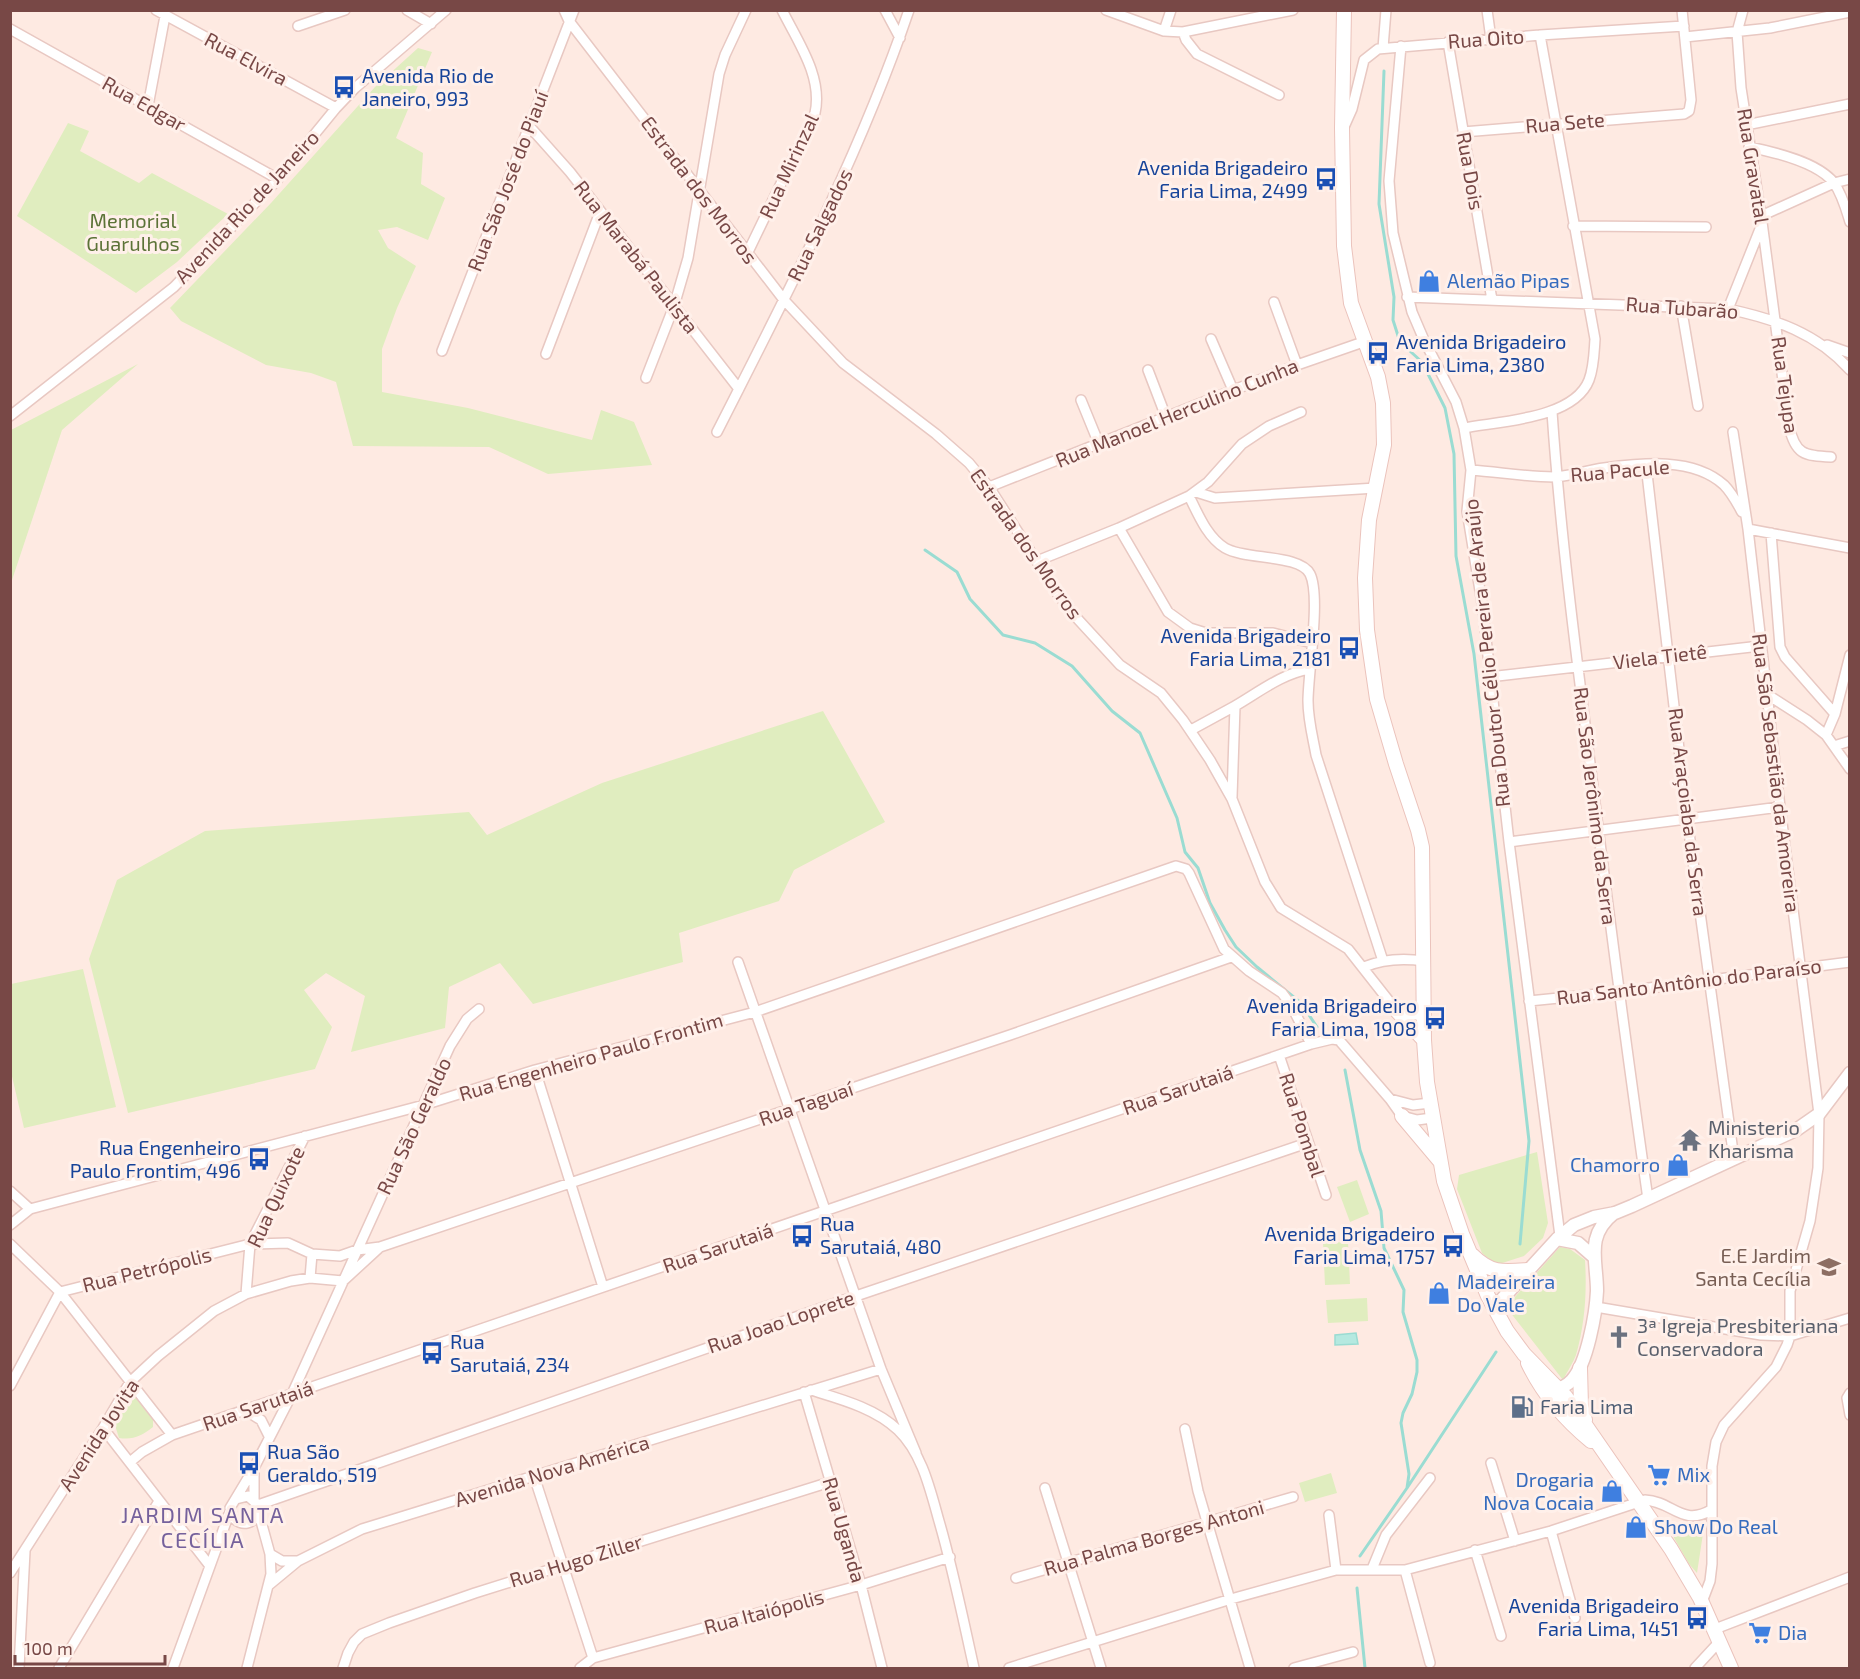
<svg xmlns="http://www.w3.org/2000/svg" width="1860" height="1679" font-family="'Exo 2',sans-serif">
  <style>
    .green { fill: #e0edbf }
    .water { fill: #b5e9e0; stroke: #9adcd2; stroke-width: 1.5 }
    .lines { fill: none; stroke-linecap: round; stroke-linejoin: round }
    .stream { stroke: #9adcd2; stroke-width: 3 }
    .minor-casing { stroke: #e8c8c2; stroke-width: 12 }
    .tertiary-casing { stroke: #e8c8c2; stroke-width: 15 }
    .secondary-casing { stroke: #ebc3bc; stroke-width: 16 }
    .minor { stroke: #fff; stroke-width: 9 }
    .tertiary { stroke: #fff; stroke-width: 12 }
    .secondary { stroke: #fff; stroke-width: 14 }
    .labels { text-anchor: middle; stroke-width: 6; stroke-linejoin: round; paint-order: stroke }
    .street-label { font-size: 20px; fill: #784846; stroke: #fff0ea }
    .transit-label { font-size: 20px; fill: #164399; stroke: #fff0ea; text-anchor: end }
    .park-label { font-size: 20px; fill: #5c7337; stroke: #fff0ea }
    .shop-label { font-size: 20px; fill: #366cbe; stroke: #fff0ea; text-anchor: start }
    .worship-label { font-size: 20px; fill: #5b616d; stroke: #fff0ea; text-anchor: start }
    .education-label { font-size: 20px; fill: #785e54; stroke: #fff0ea; text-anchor: end }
    .service-label { font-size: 20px; fill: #4e5e75; stroke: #fff0ea; text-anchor: start }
    .quarter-label { font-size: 22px; letter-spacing: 1.5px; fill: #75619c; stroke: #fff0ea }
  </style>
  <rect width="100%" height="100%" fill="#feeae2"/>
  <path class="green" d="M 418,48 L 432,52 L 396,138 L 423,153 L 421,184 L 445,198 L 428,240 L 397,227 L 378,230 L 388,248 L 416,266 L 397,308 L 382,349 L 382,392 L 468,408 L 592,440 L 601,410 L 634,422 L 652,465 L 548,474 L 489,447 L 353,446 L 336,382 L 311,373 L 266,365 L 181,321 L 170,308 L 271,203 L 375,87 Z
    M 68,123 L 89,131 L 80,151 L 139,183 L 152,173 L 228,214 L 177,262 L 136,293 L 17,216 Z
    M 138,364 L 62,430 L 11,583 L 11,430 Z
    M 823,711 L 885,822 L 794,870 L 779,901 L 679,933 L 683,962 L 533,1004 L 500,963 L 449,987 L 445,1028 L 351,1052 L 365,996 L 326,973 L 304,990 L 332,1027 L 315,1069 L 128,1113 L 89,959 L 117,880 L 205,831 L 469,812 L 487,835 L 602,783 Z
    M 83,969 L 116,1107 L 24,1128 L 11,1072 L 11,984 Z
    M 1537,1152 L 1548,1223 L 1543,1238 L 1524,1256 L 1496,1265 L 1482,1253 L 1457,1189 L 1459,1175 Z
    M 1357,1180 L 1369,1214 L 1350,1222 L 1337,1187 Z
    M 1348,1242 L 1350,1284 L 1325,1285 L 1323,1243 Z
    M 1560,1247 L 1570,1249 L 1585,1260 C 1587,1292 1585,1324 1576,1355 C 1573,1363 1567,1372 1563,1380 L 1506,1307 Z
    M 1367,1298 L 1368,1321 L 1328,1323 L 1326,1300 Z
    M 137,1398 L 153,1416 L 153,1427 C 141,1436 134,1440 119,1438 L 113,1419 L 123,1400 Z
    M 1331,1473 L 1337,1493 L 1305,1502 L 1299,1483 Z
    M 1704,1527 L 1697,1573 L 1689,1564 L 1669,1529 Z"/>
  <path class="water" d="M 1356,1333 L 1358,1344 L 1335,1345 L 1335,1335 Z"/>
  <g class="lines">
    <path class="stream" d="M 1384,71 L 1379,204 L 1394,297 L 1393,320 L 1400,342 L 1422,362 L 1445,408 L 1454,454 L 1456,556 L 1474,654 L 1529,1141 L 1520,1244
      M 925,550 L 957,572 L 970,599 L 1003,635 L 1035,643 L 1072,666 L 1112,711 L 1140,733 L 1177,818 L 1185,852 L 1198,868 L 1210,903 L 1225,930 L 1236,947 L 1257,967 L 1301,1003 L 1317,1027
      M 1345,1070 L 1360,1150 L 1381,1211 L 1384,1248 L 1404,1290 L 1403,1312 L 1417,1360 L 1417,1372 L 1412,1394 L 1403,1413 L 1401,1423 L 1409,1474 L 1407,1488
      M 1360,1556 L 1407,1488 L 1496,1352
      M 1357,1588 L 1365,1668"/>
    <g class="minor-casing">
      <path id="minor" d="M 156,10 L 336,108
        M 407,10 L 431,24
        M 564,10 L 569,21 L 784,300 L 843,363 L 936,434 L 969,463 L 989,487 L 1057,593 L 1074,615 L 1120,665 L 1161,693 L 1183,720 L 1210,760 L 1232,799 L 1265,882 L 1281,908 L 1348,949 L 1396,1010 L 1424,1017
        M 885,10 L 900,38
        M 1106,10 L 1164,31 L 1183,32 L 1186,40 L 1197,54 L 1279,95
        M 1487,10 L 1491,39
        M 1743,10 L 1737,32 L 1741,88 L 1762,222 L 1789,426 C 1795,454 1804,456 1831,457
        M 298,26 L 345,10
        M 10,29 L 278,179
        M 1164,31 L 1171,10
        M 1183,32 L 1293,10
        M 1685,37 L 1770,28 L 1850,12
        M 1448,42 L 1492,300
        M 1401,46 L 1389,181 L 1393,233 L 1412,312 L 1424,340 L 1456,402 L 1464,428 L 1471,470 L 1467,511 L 1482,603 L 1509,842 L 1560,1236
        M 1383,48 L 1386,10
        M 148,106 L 165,16
        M 1746,125 L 1850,104
        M 530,127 L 570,172 L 739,389
        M 1344,127 L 1352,109 L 1364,60 L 1378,49 L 1540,35 L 1684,26
        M 1463,132 L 1684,114 L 1689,111 L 1691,100 L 1682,10
        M 1749,147 C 1774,152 1818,162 1834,183 C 1842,194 1846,209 1850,222
        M 1761,216 L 1834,183 L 1850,179
        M 1573,226 L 1706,227
        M 747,254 L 815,113 C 823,77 798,42 782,10
        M 1407,297 L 1728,309 C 1775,319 1817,333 1850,370
        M 1274,302 L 1297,365
        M 1681,306 L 1698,406
        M 1728,309 L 1762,224
        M 1211,339 L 1233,390
        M 1827,345 L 1850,353
        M 442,351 L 574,10
        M 546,354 L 600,212
        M 1148,370 L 1166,417
        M 646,378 L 674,306 L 688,258 L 719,74 L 725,55 L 746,10
        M 1081,400 L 1099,444
        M 1552,412 C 1560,529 1575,646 1590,763 C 1608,908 1627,1053 1648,1199
        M 10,416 L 174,287 L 278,179 L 336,108 L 355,88 L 446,10
        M 1464,428 C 1500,421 1574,419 1589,380 C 1594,367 1594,353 1595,339 L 1540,35
        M 717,432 C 787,294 859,157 909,10
        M 1646,465 L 1687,818 L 1734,1159
        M 1471,470 C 1499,472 1527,477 1554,477 C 1571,476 1588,470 1604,468 C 1643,463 1693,457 1724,485 C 1732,493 1737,503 1742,512
        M 989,487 L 1297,365 L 1366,341
        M 1196,492 L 1215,498 L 1376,488
        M 1189,496 C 1198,514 1207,537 1225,548 C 1245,560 1300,554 1310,574 C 1321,596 1308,673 1308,701 C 1308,720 1313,738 1316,755 L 1383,961
        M 1119,528 L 1168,612 L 1190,628 L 1206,633 L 1273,633 L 1312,643
        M 1748,529 L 1850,548
        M 1771,533 L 1780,647 L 1785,657 L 1835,714
        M 1037,561 L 1119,528 L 1189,496 L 1208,482 L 1242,444 L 1269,426 L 1301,412
        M 1489,677 L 1760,646
        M 1768,695 L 1807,720 L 1826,735 L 1850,769
        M 1191,730 L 1235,706
        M 1826,735 L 1835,714 L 1850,655
        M 1834,746 L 1850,741
        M 1232,797 L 1235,706 C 1259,692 1283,673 1310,669
        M 1509,842 L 1780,807
        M 738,962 L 881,1369 L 916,1453
        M 1364,967 C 1383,959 1403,958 1424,961
        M 1529,1001 L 1618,992 L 1850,962
        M 1279,1055 L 1326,1195
        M 535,1070 L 603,1287
        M 1390,1099 L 1413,1105 L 1430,1103
        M 10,1191 L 30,1209
        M 10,1225 L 30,1209 L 424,1105 L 535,1070 L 755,1012 L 1176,866 L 1186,869 L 1189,873 L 1224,949 L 1249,971 L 1282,993 L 1291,1005 L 1311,1044
        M 10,1244 L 60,1292 L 172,1435
        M 312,1254 L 340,1256 L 357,1250 L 380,1247 L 1010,1035 L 1231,957
        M 246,1294 L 250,1244 L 305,1136
        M 1596,1307 L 1761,1335 L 1790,1336 L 1850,1318
        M 10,1386 L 60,1292 L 250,1244 L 288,1243 L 312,1254 L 310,1278
        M 811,1390 C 840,1399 875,1408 898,1430 C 922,1453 930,1489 939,1521 C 953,1569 963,1619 974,1668
        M 804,1392 L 861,1585 L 882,1668
        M 1850,1393 L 1847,1398 L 1850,1415
        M 245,1410 L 261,1420 L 269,1436
        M 103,1428 L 210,1566
        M 1185,1429 L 1198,1491 L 1250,1668
        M 130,1462 L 142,1452 L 172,1435 L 1311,1044 L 1332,1039 L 1339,1040 L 1390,1099 L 1402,1116 L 1417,1120 L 1432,1118
        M 1491,1463 L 1515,1541
        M 254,1470 L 254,1500
        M 534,1476 L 593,1658
        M 1045,1488 L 1101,1668
        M 236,1499 L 248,1496 L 256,1503 L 270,1554 L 271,1574 L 247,1668
        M 258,1505 L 856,1296 L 1307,1143
        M 258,1512 C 254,1524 243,1527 233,1518 L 230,1508 L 254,1468 L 292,1394 L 450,1046 L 467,1019 L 479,1009
        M 1329,1515 L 1336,1570
        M 1551,1531 L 1575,1618
        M 1475,1550 L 1501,1636
        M 270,1554 L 282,1561 L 298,1561
        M 1372,1569 L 1386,1535 L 1430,1478
        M 1405,1570 L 1430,1663
        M 10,1573 L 103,1428 L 130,1382 L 158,1356 L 214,1311 L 246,1294 L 291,1281 L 310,1278 L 343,1281 L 380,1247
        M 1016,1578 L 1293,1497
        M 269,1585 L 298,1561 L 362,1529 L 881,1369
        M 1702,1602 L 1710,1581 L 1712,1564 L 1712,1466 L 1716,1442 L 1724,1425 L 1776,1367 L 1787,1345 L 1790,1336 L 1790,1291 L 1810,1221 L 1818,1168 L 1819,1114 L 1780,807 L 1748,529 L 1733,432
        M 1715,1629 L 1850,1577
        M 19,1668 L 25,1551
        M 59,1668 L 159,1501
        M 173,1668 L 230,1511
        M 343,1668 L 348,1653 L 354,1642 L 362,1634 L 389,1623 L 475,1593 L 830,1482
        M 580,1668 L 593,1658 L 861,1585 L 950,1557
        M 1009,1668 L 1231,1599 L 1336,1570 L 1405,1570 L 1551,1531 L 1645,1500 C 1672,1501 1682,1527 1711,1510
        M 1294,1668 L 1353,1652
        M 1695,1668 L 1720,1641"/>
    </g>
    <g class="tertiary-casing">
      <path id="tertiary" d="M 1557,1239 L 1578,1243 L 1594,1257
        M 1494,1308 L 1557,1239 L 1574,1225 L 1594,1217 L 1615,1213 L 1632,1206 L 1796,1130 L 1819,1114 L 1850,1073
        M 1552,1391 C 1559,1389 1567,1386 1572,1380 C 1587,1364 1596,1313 1597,1291 C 1597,1260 1585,1236 1614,1213"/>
    </g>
    <g class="secondary-casing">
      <path id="secondary" d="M 1344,10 L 1342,128 L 1344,246 L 1351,303 L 1378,377 L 1383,403 L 1384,445 L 1369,520 L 1365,578 L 1367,630 L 1377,699 L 1396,764 L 1418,830 L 1422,847 L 1424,1040 L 1427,1082 L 1444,1181 L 1462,1234 L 1488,1296 L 1507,1331 L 1524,1354 L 1566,1397 L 1671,1549 L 1700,1598 L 1731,1668
        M 1396,1010 L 1424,1040
        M 1402,1116 L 1439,1160
        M 1472,1255 C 1491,1274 1503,1272 1528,1270
        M 1528,1363 C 1543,1394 1564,1419 1591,1441
        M 1580,1368 L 1581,1406 L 1585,1420"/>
    </g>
    <use href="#minor" class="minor"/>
    <use href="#tertiary" class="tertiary"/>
    <use href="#secondary" class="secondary"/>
  </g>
  <defs>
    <g id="bus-bare" transform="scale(1.8)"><path d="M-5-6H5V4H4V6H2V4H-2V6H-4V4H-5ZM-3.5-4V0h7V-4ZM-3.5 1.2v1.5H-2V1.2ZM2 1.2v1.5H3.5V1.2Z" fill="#1a4fb4" stroke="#fff0ea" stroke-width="2.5" paint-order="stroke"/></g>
    <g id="shop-bare" transform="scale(1.8)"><path d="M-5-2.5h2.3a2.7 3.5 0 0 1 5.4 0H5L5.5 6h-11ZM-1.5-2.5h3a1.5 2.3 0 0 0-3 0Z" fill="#3f7fe0" stroke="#fff0ea" stroke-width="2.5" paint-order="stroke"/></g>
    <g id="temple-bare" transform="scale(1.8)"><path d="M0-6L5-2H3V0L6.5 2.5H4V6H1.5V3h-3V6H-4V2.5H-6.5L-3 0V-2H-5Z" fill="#6b7280" stroke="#fff0ea" stroke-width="2.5" paint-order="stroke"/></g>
    <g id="school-bare" transform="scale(1.8)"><path d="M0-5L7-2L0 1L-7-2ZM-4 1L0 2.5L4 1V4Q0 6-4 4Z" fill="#8d6e63" stroke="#fff0ea" stroke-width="2.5" paint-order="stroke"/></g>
    <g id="church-bare" transform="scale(1.8)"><path d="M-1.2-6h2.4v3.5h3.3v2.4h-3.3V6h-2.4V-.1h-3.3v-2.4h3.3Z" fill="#6b7280" stroke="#fff0ea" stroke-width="2.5" paint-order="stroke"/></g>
    <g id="fuel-bare" transform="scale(1.8)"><path d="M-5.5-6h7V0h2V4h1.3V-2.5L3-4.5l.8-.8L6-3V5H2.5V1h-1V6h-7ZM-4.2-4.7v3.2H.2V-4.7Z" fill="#5c6f8a" stroke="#fff0ea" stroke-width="2.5" paint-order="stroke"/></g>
    <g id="supermarket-bare" transform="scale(1.8)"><path d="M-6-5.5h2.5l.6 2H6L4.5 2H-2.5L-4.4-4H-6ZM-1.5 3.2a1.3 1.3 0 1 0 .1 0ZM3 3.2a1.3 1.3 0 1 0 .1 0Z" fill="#3f7fe0" stroke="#fff0ea" stroke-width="2.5" paint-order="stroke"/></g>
  </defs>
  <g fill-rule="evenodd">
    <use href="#bus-bare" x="344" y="87"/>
    <use href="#bus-bare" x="1326" y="179"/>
    <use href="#shop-bare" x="1429" y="281"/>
    <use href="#bus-bare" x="1378" y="353"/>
    <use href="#bus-bare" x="1349" y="648"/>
    <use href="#bus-bare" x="1435" y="1018"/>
    <use href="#temple-bare" x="1690" y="1140"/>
    <use href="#bus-bare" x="259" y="1159"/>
    <use href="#shop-bare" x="1678" y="1165"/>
    <use href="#bus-bare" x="802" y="1236"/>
    <use href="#bus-bare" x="1453" y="1246"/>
    <use href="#school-bare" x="1829" y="1267"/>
    <use href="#shop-bare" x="1439" y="1293"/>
    <use href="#church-bare" x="1619" y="1337"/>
    <use href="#bus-bare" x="432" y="1353"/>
    <use href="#fuel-bare" x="1522" y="1407"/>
    <use href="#bus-bare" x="249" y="1463"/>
    <use href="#supermarket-bare" x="1659" y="1475"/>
    <use href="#shop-bare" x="1612" y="1491"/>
    <use href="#shop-bare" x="1636" y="1527"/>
    <use href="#bus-bare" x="1697" y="1618"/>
    <use href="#supermarket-bare" x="1760" y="1633"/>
  </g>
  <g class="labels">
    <g class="street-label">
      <text transform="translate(1486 39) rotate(-4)" y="7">Rua Oito</text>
      <text transform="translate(246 59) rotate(28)" y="7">Rua Elvira</text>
      <text transform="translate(144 104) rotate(29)" y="7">Rua Edgar</text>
      <text transform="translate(1565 123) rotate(-5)" y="7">Rua Sete</text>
      <text transform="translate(789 166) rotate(-65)" y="7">Rua Mirinzal</text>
      <text transform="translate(1753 166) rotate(81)" y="7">Rua Gravatal</text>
      <text transform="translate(1470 171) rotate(80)" y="7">Rua Dois</text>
      <text transform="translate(508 181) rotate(-69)" y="7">Rua São José do Piauí</text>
      <text transform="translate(699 190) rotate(53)" y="7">Estrada dos Morros</text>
      <text transform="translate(247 207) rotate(-47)" y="7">Avenida Rio de Janeiro</text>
      <text transform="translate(820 225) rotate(-64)" y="7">Rua Salgados</text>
      <text transform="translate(636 257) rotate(52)" y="7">Rua Marabá Paulista</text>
      <text transform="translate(1682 308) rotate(4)" y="7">Rua Tubarão</text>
      <text transform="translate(1785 385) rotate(82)" y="7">Rua Tejupa</text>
      <text transform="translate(1177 413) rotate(-22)" y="7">Rua Manoel Herculino Cunha</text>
      <text transform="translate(1620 471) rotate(-5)" y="7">Rua Pacule</text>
      <text transform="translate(1026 544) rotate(55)" y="7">Estrada dos Morros</text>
      <text transform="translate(1487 653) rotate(-96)" y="7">Rua Doutor Célio Pereira de Araújo</text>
      <text transform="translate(1660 657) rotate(-7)" y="7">Viela Tietê</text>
      <text transform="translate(1776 773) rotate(83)" y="7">Rua São Sebastião da Amoreira</text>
      <text transform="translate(1595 806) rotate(83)" y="7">Rua São Jerônimo da Serra</text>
      <text transform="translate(1688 812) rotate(83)" y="7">Rua Araçoiaba da Serra</text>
      <text transform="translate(1689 982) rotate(-7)" y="7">Rua Santo Antônio do Paraíso</text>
      <text transform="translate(591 1057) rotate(-16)" y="7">Rua Engenheiro Paulo Frontim</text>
      <text transform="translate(1178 1090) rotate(-19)" y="7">Rua Sarutaiá</text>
      <text transform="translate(806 1104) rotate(-19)" y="7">Rua Taguaí</text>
      <text transform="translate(1302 1125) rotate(72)" y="7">Rua Pombal</text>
      <text transform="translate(414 1126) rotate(-65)" y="7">Rua São Geraldo</text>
      <text transform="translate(276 1197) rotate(-65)" y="7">Rua Quixote</text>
      <text transform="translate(718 1248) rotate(-19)" y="7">Rua Sarutaiá</text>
      <text transform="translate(147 1270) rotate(-14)" y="7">Rua Petrópolis</text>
      <text transform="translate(781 1322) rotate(-19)" y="7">Rua Joao Loprete</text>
      <text transform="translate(258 1406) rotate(-19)" y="7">Rua Sarutaiá</text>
      <text transform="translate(99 1435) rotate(-57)" y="7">Avenida Jovita</text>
      <text transform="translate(552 1471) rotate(-17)" y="7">Avenida Nova América</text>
      <text transform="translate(844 1530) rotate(74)" y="7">Rua Uganda</text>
      <text transform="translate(1154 1538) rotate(-16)" y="7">Rua Palma Borges Antoni</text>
      <text transform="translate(576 1561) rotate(-17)" y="7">Rua Hugo Ziller</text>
      <text transform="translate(764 1612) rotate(-15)" y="7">Rua Itaiópolis</text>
    </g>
    <g class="transit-label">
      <text x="362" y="83" text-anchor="start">Avenida Rio de<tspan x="362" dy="23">Janeiro, 993</tspan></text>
      <text x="1308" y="175">Avenida Brigadeiro<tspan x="1308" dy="23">Faria Lima, 2499</tspan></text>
      <text x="1396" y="349" text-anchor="start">Avenida Brigadeiro<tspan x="1396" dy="23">Faria Lima, 2380</tspan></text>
      <text x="1331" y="643">Avenida Brigadeiro<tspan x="1331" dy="23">Faria Lima, 2181</tspan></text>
      <text x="1417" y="1013">Avenida Brigadeiro<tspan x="1417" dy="23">Faria Lima, 1908</tspan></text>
      <text x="241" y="1155">Rua Engenheiro<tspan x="241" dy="23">Paulo Frontim, 496</tspan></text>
      <text x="820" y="1231" text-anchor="start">Rua<tspan x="820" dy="23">Sarutaiá, 480</tspan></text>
      <text x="1435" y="1241">Avenida Brigadeiro<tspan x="1435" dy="23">Faria Lima, 1757</tspan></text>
      <text x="450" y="1349" text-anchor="start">Rua<tspan x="450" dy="23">Sarutaiá, 234</tspan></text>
      <text x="267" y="1459" text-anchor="start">Rua São<tspan x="267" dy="23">Geraldo, 519</tspan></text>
      <text x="1679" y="1613">Avenida Brigadeiro<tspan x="1679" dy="23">Faria Lima, 1451</tspan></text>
    </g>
    <g class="park-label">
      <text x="133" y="228">Memorial<tspan x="133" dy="23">Guarulhos</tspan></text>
    </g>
    <g class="shop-label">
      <text x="1447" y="288">Alemão Pipas</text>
      <text x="1660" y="1172" text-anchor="end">Chamorro</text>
      <text x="1457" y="1289">Madeireira<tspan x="1457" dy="23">Do Vale</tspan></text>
      <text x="1677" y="1482">Mix</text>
      <text x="1594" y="1487" text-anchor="end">Drogaria<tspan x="1594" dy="23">Nova Cocaia</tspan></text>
      <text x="1654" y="1534">Show Do Real</text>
      <text x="1778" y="1640">Dia</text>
    </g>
    <g class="worship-label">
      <text x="1708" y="1135">Ministerio<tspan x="1708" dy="23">Kharisma</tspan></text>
      <text x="1637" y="1333">3ª Igreja Presbiteriana<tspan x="1637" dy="23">Conservadora</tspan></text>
    </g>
    <g class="education-label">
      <text x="1811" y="1263">E.E Jardim<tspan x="1811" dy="23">Santa Cecília</tspan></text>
    </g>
    <g class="service-label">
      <text x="1540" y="1414">Faria Lima</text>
    </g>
    <g class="quarter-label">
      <text x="203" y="1523">JARDIM SANTA<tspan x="203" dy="25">CECÍLIA</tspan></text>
    </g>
  </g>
  <rect width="1860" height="1679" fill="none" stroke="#784846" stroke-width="24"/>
  <path d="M15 1655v9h150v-9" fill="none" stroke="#784846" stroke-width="3"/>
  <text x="24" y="1655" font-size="18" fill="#784846" stroke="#fff0ea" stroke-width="4.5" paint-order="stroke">100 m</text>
</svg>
